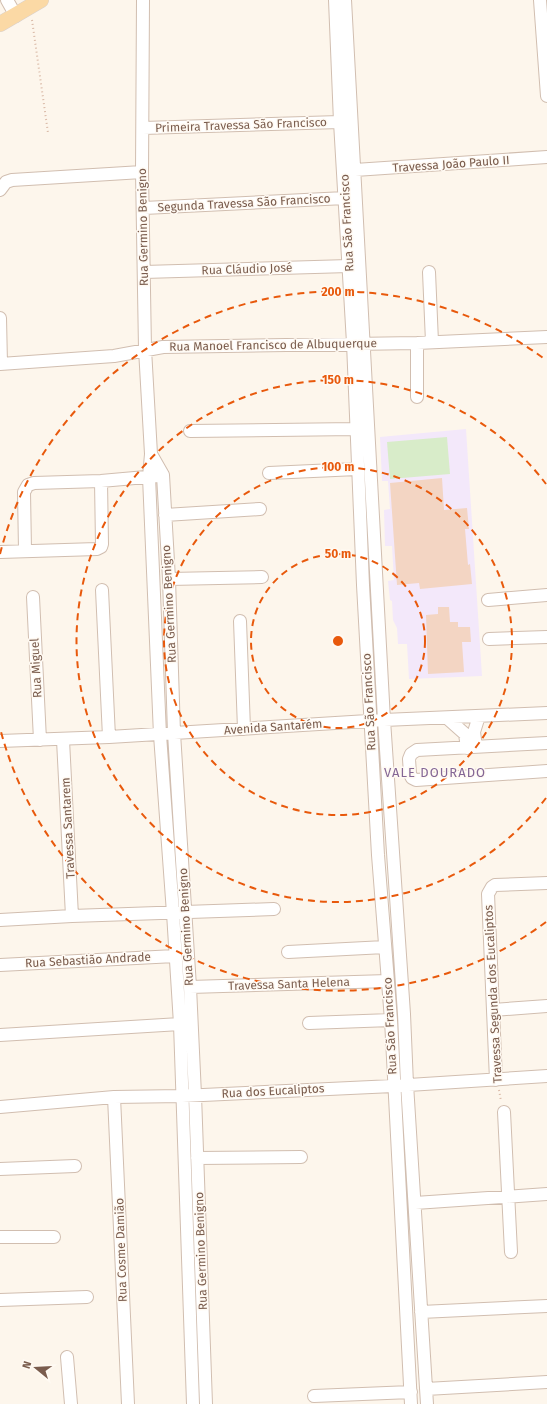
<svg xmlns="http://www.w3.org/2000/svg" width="547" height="1404" font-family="'Fira Sans',sans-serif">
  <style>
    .education { fill: #f3e8fa }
    .green { fill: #d8ecc9 }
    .building { fill: #f3d5c3 }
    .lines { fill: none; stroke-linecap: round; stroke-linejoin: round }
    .minor-casing { stroke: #d1beb0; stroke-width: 14 }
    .major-casing { stroke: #dad1cd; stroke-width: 16 }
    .path { stroke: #d9b8a5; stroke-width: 2; stroke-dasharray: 1 3; stroke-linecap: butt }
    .minor { stroke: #fff; stroke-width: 12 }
    .major { stroke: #fbd9a5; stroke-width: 15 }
    .ring { fill: none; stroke: #e8590c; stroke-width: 2; stroke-dasharray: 7 5 }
    .labels { text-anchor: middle; stroke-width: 3; stroke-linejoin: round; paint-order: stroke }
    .street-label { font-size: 12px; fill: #7a5c4d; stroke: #fffaf3 }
    .neighbourhood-label { font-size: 13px; letter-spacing: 1px; fill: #846695; stroke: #fffaf3 }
    .centre { fill: #e8590c; stroke: #fffaf3; stroke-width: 2 }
    .ring-label { font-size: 12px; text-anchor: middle; font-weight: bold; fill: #e8590c; stroke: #fffaf3; stroke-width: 3; stroke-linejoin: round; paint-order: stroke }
  </style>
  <rect width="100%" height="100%" fill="#fdf6ec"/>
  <path class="education" d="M 466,429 L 482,676 L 409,679 L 407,644 L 398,644 L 397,628 L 393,620 L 392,601 L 390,600 L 388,581 L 394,580 L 392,546 L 385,546 L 384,510 L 390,509 L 388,481 L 382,481 L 380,437 Z"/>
  <path class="green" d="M 447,437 L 450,474 L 390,479 L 387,442 Z"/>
  <path class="building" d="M 442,478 L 444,510 L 467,508 L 469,529 L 465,529 L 468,565 L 470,564 L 472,584 L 420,589 L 419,583 L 397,585 L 390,483 Z
    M 438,607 L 449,607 L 450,622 L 458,622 L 458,627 L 470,627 L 471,642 L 462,642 L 464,672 L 428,674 L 426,615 L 438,614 Z"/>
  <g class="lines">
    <g class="minor-casing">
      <path id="minor" d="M 7,0 L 16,16
        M 143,0 L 142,172 L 145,349 L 151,454 L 149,477 L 160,735 L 173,913 L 180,1024 L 193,1404
        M 335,0 L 340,122 L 353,343 L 363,585 L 378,855 L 391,1020 L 411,1404
        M 345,0 L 384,720 L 404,1014 L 407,1084 L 427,1404
        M 540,0 L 547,96
        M 143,128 L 340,122
        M 355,170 L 547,157
        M 0,190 L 6,182 L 12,180 L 142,172
        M 144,208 L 345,198
        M 144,272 L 349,266
        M 429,272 L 432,342
        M 0,318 L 1,364
        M 417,343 L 417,397
        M 0,364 L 114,356 L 163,347 L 417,343 L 547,337
        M 190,431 L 356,429
        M 151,454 L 163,475 L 169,579 L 174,733 L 190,987 L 195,1095 L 206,1404
        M 269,473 L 357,469
        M 165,515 L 260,509
        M 25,550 L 24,492 L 28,485 L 34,483 L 101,481 L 157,476
        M 0,552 L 97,549 L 101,547 L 102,544 L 101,481
        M 169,579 L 262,577
        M 102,590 L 109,737
        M 33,597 L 40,740
        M 488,600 L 547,595
        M 240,621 L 244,729
        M 489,639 L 547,637
        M 447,718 L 465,734 L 467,748
        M 63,740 L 72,916
        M 0,741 L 109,737 L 384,720 L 547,713
        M 547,743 L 417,750 L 411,754 L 409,759 L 410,774 L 412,778 L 416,780 L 547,771
        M 476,747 L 474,732 L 479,716
        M 0,920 L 72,916 L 274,909
        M 288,952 L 385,947
        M 0,965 L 175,956
        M 190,987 L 388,981
        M 493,1010 L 547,1006
        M 309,1023 L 391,1020
        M 0,1035 L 180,1024
        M 496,1080 L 488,894 L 492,887 L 495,885 L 547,883
        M 114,1097 L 128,1404
        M 0,1107 L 114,1097 L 182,1096 L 393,1086 L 547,1076
        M 504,1112 L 511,1252
        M 197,1158 L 301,1157
        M 0,1169 L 75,1166
        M 415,1203 L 547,1194
        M 0,1237 L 54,1237
        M 0,1300 L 87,1297
        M 421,1312 L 547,1306
        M 67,1357 L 71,1404
        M 426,1389 L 547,1382
        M 314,1396 L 411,1392"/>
    </g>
    <g class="major-casing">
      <path id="major" d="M 0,24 L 41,0"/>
    </g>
    <path class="path" d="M 32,20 L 48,133
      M 499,1090 L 501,1101"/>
    <use href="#minor" class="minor"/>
    <use href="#major" class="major"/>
  </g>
  <g class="ring">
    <circle cx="338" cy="641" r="87"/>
    <circle cx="338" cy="641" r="174"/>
    <path d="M546 798A261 261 0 1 1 546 484"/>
    <path d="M546 922A349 349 0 0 1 0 728M0 554A349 349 0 0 1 546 360"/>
  </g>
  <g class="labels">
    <g class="street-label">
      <text transform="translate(241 125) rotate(-2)" y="4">Primeira Travessa São Francisco</text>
      <text transform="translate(451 164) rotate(-4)" y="4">Travessa João Paulo II</text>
      <text transform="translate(244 203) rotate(-3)" y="4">Segunda Travessa São Francisco</text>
      <text transform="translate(347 223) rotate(-93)" y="4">Rua São Francisco</text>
      <text transform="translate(143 227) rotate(-91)" y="4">Rua Germino Benigno</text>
      <text transform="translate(247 269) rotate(-2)" y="4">Rua Cláudio José</text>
      <text transform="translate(273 345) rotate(-1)" y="4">Rua Manoel Francisco de Albuquerque</text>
      <text transform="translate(169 604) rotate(-93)" y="4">Rua Germino Benigno</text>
      <text transform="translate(36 668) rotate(-93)" y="4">Rua Miguel</text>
      <text transform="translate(369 702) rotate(-93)" y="4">Rua São Francisco</text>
      <text transform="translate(273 727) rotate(-4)" y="4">Avenida Santarém</text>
      <text transform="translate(68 828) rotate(-93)" y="4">Travessa Santarem</text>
      <text transform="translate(186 927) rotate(-93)" y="4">Rua Germino Benigno</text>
      <text transform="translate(88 960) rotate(-3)" y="4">Rua Sebastião Andrade</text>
      <text transform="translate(289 984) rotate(-2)" y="4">Travessa Santa Helena</text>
      <text transform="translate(493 994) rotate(-93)" y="4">Travessa Segunda dos Eucaliptos</text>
      <text transform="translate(390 1026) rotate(-93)" y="4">Rua São Francisco</text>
      <text transform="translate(273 1091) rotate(-3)" y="4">Rua dos Eucaliptos</text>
      <text transform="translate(121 1250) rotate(-92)" y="4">Rua Cosme Damião</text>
      <text transform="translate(201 1251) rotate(-92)" y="4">Rua Germino Benigno</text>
    </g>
    <g class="neighbourhood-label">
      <text x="435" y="777">VALE DOURADO</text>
    </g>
  </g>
  <circle cx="338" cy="641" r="6" class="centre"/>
  <g class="ring-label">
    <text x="338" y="296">200 m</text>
    <text x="338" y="384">150 m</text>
    <text x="338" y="471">100 m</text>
    <text x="338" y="558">50 m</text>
  </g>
  <g transform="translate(36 1368) rotate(288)" stroke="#fffaf3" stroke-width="3" paint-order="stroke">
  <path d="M0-3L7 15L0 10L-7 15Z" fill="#7a5c4d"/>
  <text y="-6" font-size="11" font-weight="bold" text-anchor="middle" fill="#7a5c4d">N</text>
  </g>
</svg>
